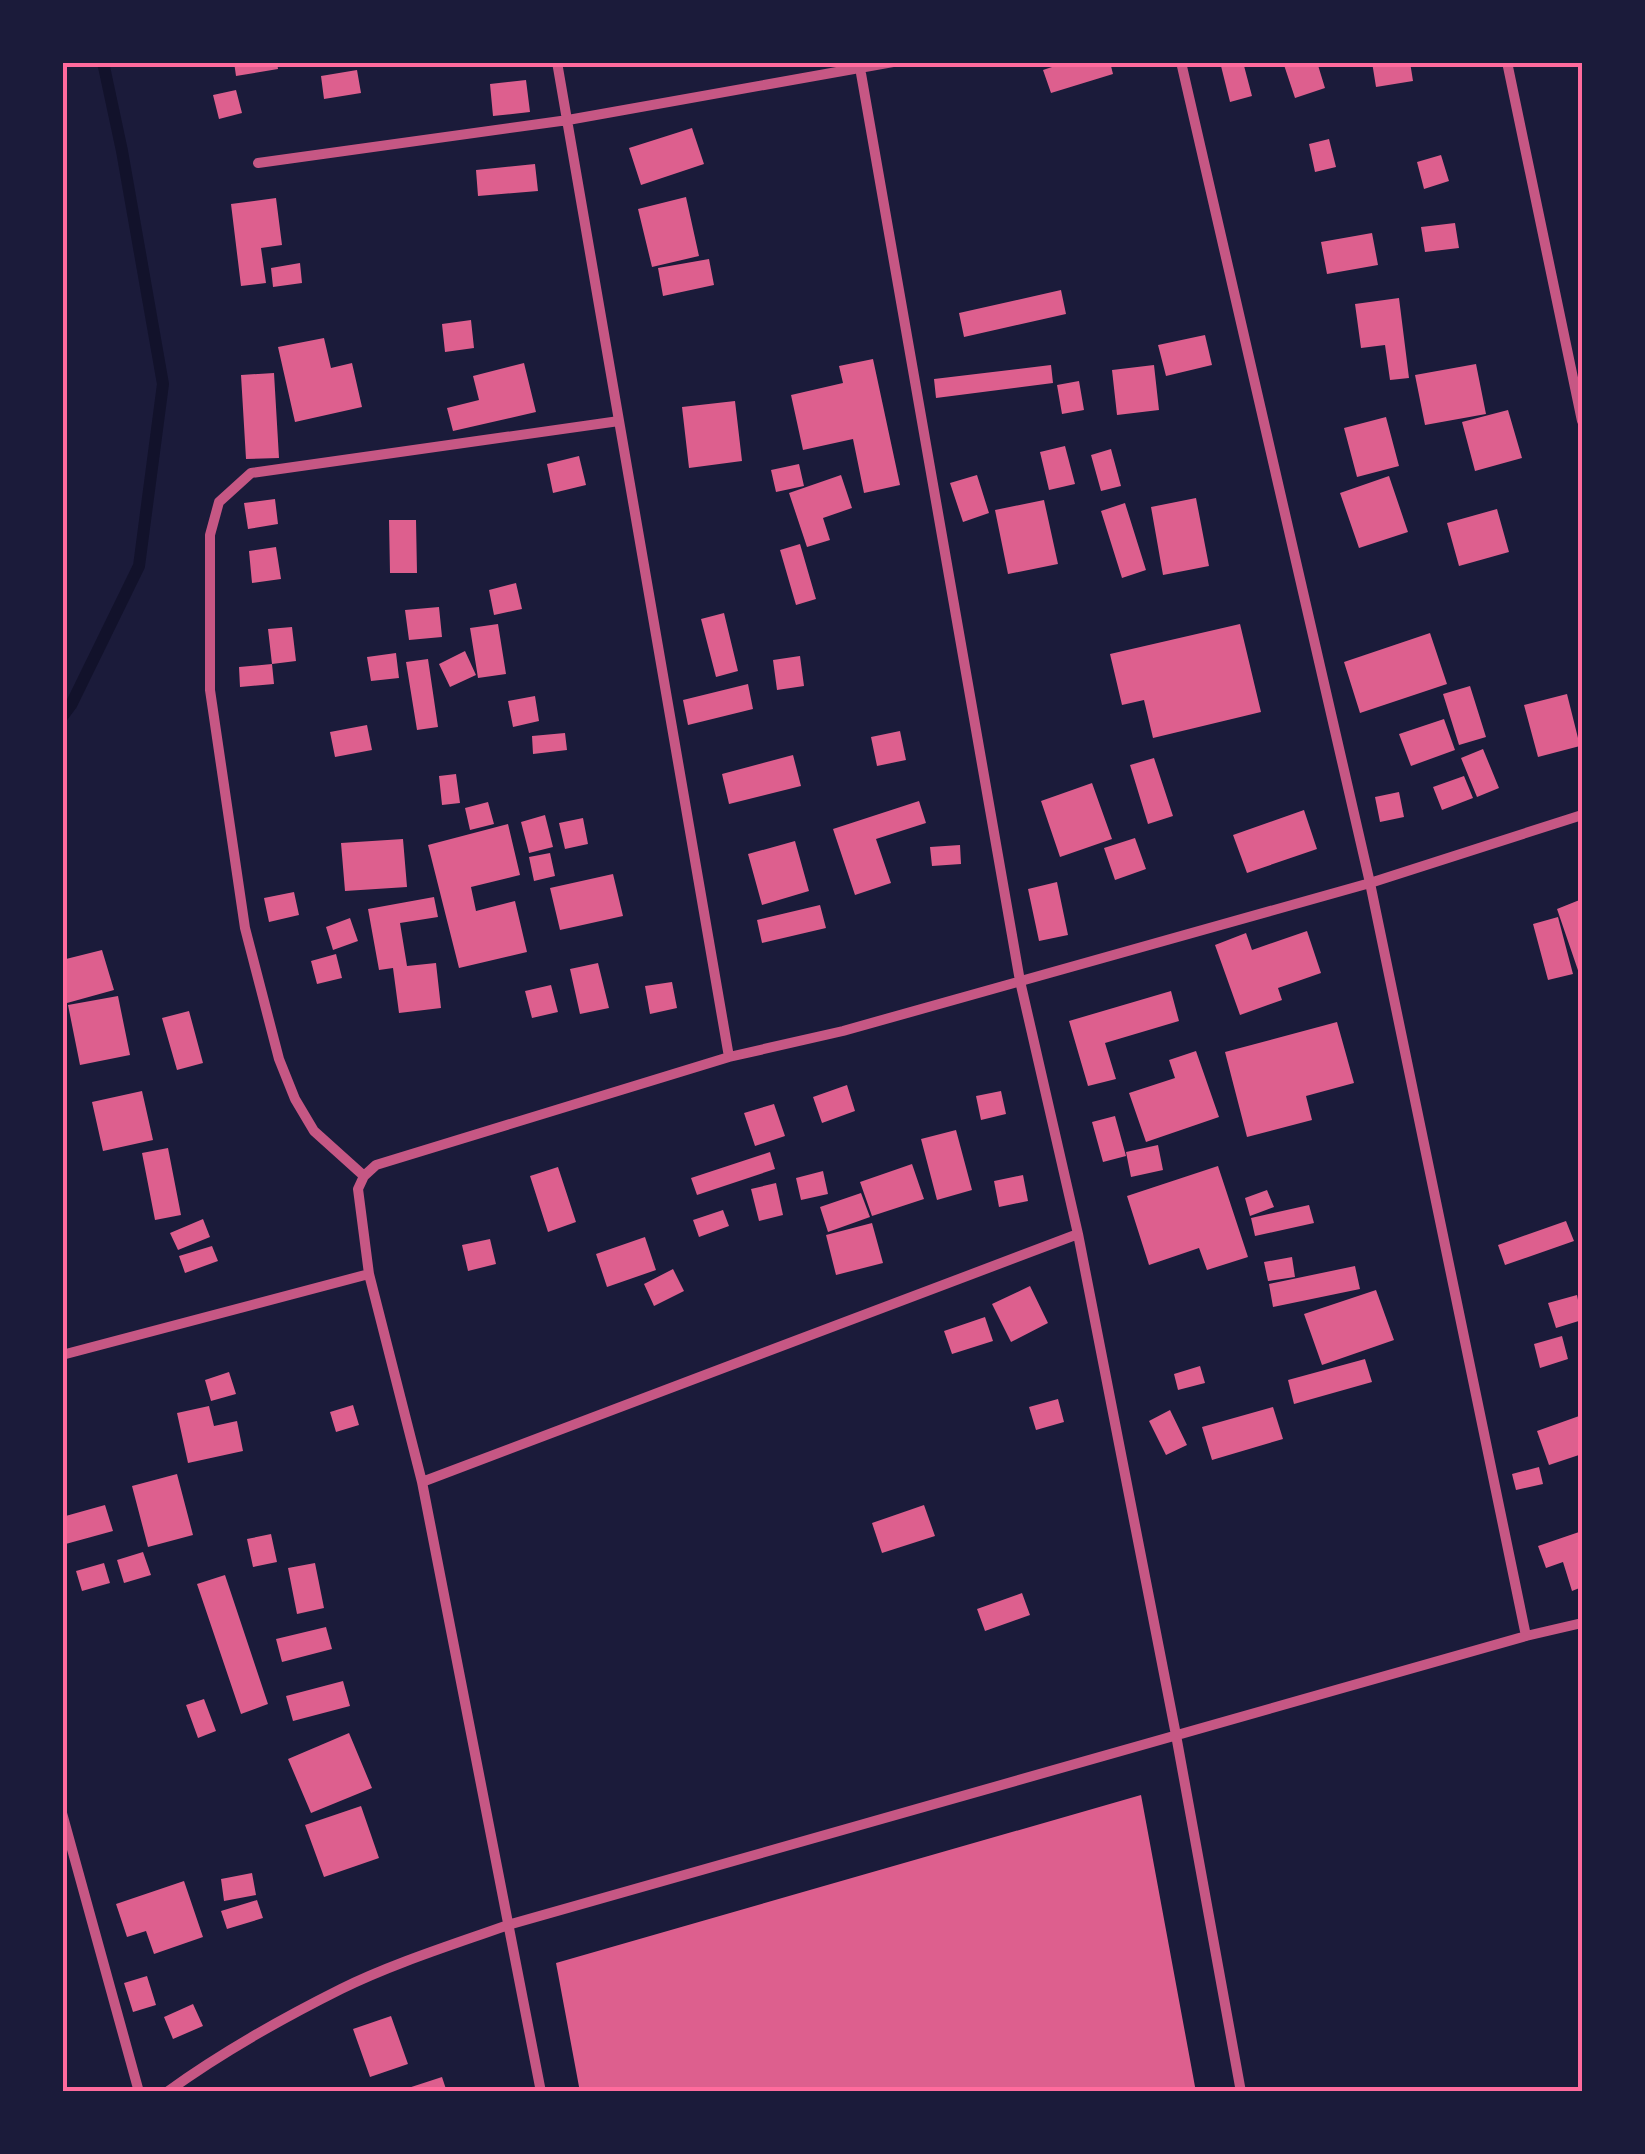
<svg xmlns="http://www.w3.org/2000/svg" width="1645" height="2154" font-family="Signika,sans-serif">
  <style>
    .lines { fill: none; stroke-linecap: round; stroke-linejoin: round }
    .stream { stroke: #12122b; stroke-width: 12 }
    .building { fill: #dd5f8e }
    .minor { stroke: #c65784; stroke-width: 10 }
    .neatline { fill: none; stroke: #ff6b9d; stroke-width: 4 }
  </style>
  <rect width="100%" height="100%" fill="#1b1b3a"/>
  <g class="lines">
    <path class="stream" d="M 62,717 L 71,705 L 139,566 L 163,384 L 122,151 L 103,62"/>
  </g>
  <path class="building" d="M 234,62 L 277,62 L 278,69 L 236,76 Z
    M 1067,62 L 1110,62 L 1113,74 L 1051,93 L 1043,70 Z
    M 1220,62 L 1243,62 L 1252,96 L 1230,102 Z
    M 1283,62 L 1317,62 L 1325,88 L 1295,98 Z
    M 1372,62 L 1410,62 L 1413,81 L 1376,87 Z
    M 357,70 L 361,93 L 324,99 L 321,76 Z
    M 526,80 L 530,112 L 493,116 L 490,84 Z
    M 236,90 L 242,113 L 219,119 L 213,95 Z
    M 692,128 L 704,164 L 641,185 L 629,148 Z
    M 1329,139 L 1336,167 L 1315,172 L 1309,144 Z
    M 1441,155 L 1449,181 L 1424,189 L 1417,162 Z
    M 535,164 L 538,191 L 478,196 L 476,170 Z
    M 686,197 L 699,256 L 652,267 L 638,209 Z
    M 276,198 L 282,245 L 261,248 L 266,283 L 241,286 L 231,204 Z
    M 1455,223 L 1459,248 L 1425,252 L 1421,227 Z
    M 1372,233 L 1378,265 L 1327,274 L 1321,242 Z
    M 709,259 L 714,285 L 663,296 L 658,268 Z
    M 300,263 L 302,283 L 273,287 L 271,268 Z
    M 1061,290 L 1066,314 L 964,337 L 959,313 Z
    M 1399,298 L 1409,378 L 1390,380 L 1385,345 L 1361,348 L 1355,304 Z
    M 471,320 L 474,348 L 445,352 L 442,324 Z
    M 1205,335 L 1212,365 L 1166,376 L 1158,345 Z
    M 324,338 L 331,368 L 352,363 L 362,407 L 295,422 L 278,347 Z
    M 873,359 L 900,485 L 864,493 L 853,439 L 803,450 L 791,395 L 843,383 L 839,366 Z
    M 524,363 L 536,412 L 453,431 L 447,408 L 479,400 L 473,376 Z
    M 1476,364 L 1486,414 L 1425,425 L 1415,375 Z
    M 1051,365 L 1053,383 L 936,398 L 934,379 Z
    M 1154,365 L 1159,410 L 1117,415 L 1112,370 Z
    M 274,373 L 279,458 L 246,459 L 241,375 Z
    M 1079,381 L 1084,410 L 1062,414 L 1057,385 Z
    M 735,401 L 742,461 L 689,468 L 682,407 Z
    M 1508,410 L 1522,458 L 1475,471 L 1462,422 Z
    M 1386,417 L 1399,466 L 1357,477 L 1344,428 Z
    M 1065,446 L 1075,484 L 1049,490 L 1040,452 Z
    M 1111,449 L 1121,486 L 1101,491 L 1091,455 Z
    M 579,456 L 586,485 L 553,493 L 547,464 Z
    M 799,464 L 804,486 L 776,492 L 771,470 Z
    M 841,475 L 852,508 L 823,518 L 830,540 L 807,547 L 789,493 Z
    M 977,475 L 989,513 L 963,522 L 950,483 Z
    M 1389,476 L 1408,532 L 1359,548 L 1340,493 Z
    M 1196,498 L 1209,566 L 1163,575 L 1151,507 Z
    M 275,499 L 278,524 L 248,529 L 244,503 Z
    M 1044,500 L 1058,564 L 1008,574 L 995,510 Z
    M 1125,503 L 1146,570 L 1122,578 L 1101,511 Z
    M 1497,509 L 1509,552 L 1459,566 L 1447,523 Z
    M 389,520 L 416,520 L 417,573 L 390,573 Z
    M 800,544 L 816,599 L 796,605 L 780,550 Z
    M 276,547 L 281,579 L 252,583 L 249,551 Z
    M 516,583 L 522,609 L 494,615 L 489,590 Z
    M 439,607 L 442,637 L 409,640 L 405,610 Z
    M 724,613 L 738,671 L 716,677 L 701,619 Z
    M 498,624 L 506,674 L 478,678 L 470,628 Z
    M 1240,624 L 1261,712 L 1153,738 L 1144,700 L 1122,705 L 1110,654 Z
    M 292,627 L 296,661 L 272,664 L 268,629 Z
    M 1430,633 L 1447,684 L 1360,713 L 1344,662 Z
    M 465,651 L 476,675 L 450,687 L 439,664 Z
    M 396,653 L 399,678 L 371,681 L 367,657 Z
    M 800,656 L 804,686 L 777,690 L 773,660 Z
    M 428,659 L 438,727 L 417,730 L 406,662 Z
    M 272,664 L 274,684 L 240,687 L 239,667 Z
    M 748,684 L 753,709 L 688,725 L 683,700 Z
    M 1470,686 L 1486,737 L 1459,745 L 1443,694 Z
    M 1567,694 L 1580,746 L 1538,757 L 1524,705 Z
    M 535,696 L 539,721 L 513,727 L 508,701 Z
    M 1444,719 L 1455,750 L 1411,766 L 1399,734 Z
    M 367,725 L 372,750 L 335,757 L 330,732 Z
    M 900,731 L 906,760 L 877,766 L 871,737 Z
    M 565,733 L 567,750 L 533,754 L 532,736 Z
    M 1483,749 L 1499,788 L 1477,797 L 1461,758 Z
    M 793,755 L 801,786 L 729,804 L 722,774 Z
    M 1154,758 L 1173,816 L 1148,824 L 1130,765 Z
    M 456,774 L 460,803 L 442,805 L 439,776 Z
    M 1464,776 L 1473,798 L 1442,810 L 1433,787 Z
    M 1092,783 L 1112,839 L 1060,857 L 1041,801 Z
    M 1399,792 L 1404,817 L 1380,822 L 1375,797 Z
    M 919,801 L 926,823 L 876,839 L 891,883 L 855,895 L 833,829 Z
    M 488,802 L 494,824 L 470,830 L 465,808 Z
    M 1304,810 L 1317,849 L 1247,873 L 1233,835 Z
    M 545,815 L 553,847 L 529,853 L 521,822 Z
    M 583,818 L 588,844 L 565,849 L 559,823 Z
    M 508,824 L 520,875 L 471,887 L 476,911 L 515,901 L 527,952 L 459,968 L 428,845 Z
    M 1135,838 L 1146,869 L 1115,880 L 1104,848 Z
    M 403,839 L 407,887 L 345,891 L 341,843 Z
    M 795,841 L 809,891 L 762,905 L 748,854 Z
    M 960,845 L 961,864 L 932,866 L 930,847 Z
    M 550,853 L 555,876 L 534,881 L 529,857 Z
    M 613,874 L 623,916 L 560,930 L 550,888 Z
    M 1057,882 L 1068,935 L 1039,941 L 1028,889 Z
    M 294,892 L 299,915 L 269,922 L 264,898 Z
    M 434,897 L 438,917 L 400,923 L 407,966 L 436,963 L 441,1008 L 399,1013 L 393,968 L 379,970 L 368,909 Z
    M 1582,899 L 1582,982 L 1557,909 Z
    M 820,905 L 826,928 L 762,943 L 757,920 Z
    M 1558,917 L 1573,974 L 1548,980 L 1533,924 Z
    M 350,918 L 358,941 L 333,950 L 326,927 Z
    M 1307,931 L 1321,973 L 1278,988 L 1282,1000 L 1240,1015 L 1215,945 L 1246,933 L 1252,950 Z
    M 102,950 L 114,990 L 67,1003 L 62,987 L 62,960 Z
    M 336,954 L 342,978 L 317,984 L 311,961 Z
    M 598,963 L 609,1008 L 580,1014 L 570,969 Z
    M 672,982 L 677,1008 L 650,1014 L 645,986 Z
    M 551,985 L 558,1012 L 532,1018 L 525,991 Z
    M 1171,991 L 1179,1021 L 1105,1043 L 1116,1079 L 1088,1086 L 1069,1021 Z
    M 118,996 L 130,1055 L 80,1065 L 68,1005 Z
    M 189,1011 L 203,1063 L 177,1070 L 162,1018 Z
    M 1337,1022 L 1354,1083 L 1306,1096 L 1312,1120 L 1247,1137 L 1225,1052 Z
    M 1196,1051 L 1219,1117 L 1146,1142 L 1129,1093 L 1175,1078 L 1169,1060 Z
    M 847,1085 L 855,1111 L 822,1123 L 813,1097 Z
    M 142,1091 L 153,1140 L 103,1151 L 92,1102 Z
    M 1001,1091 L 1006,1114 L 981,1120 L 976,1096 Z
    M 774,1104 L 785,1136 L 755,1146 L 744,1113 Z
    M 1115,1116 L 1126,1156 L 1103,1162 L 1092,1122 Z
    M 956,1130 L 972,1190 L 937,1200 L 921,1139 Z
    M 1158,1145 L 1163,1170 L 1131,1177 L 1126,1152 Z
    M 168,1148 L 181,1215 L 155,1220 L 142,1153 Z
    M 770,1152 L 775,1169 L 697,1195 L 691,1178 Z
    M 912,1164 L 924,1199 L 872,1216 L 860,1182 Z
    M 1218,1166 L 1248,1257 L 1207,1270 L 1199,1248 L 1149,1265 L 1127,1196 Z
    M 558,1167 L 576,1222 L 548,1232 L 530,1176 Z
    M 823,1171 L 828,1194 L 801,1200 L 796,1178 Z
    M 1023,1175 L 1028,1201 L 999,1207 L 994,1181 Z
    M 776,1183 L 783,1215 L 759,1221 L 751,1189 Z
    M 1267,1190 L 1274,1207 L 1250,1216 L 1245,1198 Z
    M 861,1193 L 870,1217 L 828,1232 L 820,1207 Z
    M 1309,1205 L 1314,1223 L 1255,1236 L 1251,1218 Z
    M 723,1210 L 729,1226 L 699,1237 L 693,1220 Z
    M 203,1219 L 210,1237 L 178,1250 L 170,1233 Z
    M 1566,1221 L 1574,1241 L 1505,1265 L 1498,1245 Z
    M 872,1223 L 883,1263 L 836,1275 L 826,1235 Z
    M 645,1237 L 656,1270 L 607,1287 L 596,1254 Z
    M 490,1239 L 496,1264 L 468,1271 L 462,1245 Z
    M 212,1246 L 218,1261 L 185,1273 L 179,1256 Z
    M 1292,1257 L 1295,1277 L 1268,1281 L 1264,1262 Z
    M 1355,1266 L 1360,1289 L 1273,1307 L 1269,1284 Z
    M 673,1269 L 684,1291 L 654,1306 L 644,1284 Z
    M 1030,1286 L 1048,1323 L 1011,1342 L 992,1304 Z
    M 1376,1290 L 1394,1340 L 1322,1365 L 1304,1314 Z
    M 1577,1295 L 1582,1320 L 1556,1328 L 1548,1303 Z
    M 985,1317 L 993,1341 L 952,1354 L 944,1331 Z
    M 1562,1336 L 1568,1359 L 1540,1368 L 1534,1344 Z
    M 1365,1359 L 1372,1382 L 1294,1404 L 1288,1380 Z
    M 1200,1366 L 1205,1383 L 1178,1390 L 1174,1374 Z
    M 229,1372 L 236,1394 L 211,1401 L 205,1380 Z
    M 1058,1399 L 1064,1422 L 1036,1430 L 1029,1407 Z
    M 353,1405 L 359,1425 L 336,1432 L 330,1412 Z
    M 209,1406 L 214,1426 L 237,1421 L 243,1451 L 188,1463 L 177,1413 Z
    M 1273,1407 L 1283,1439 L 1212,1460 L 1202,1427 Z
    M 1170,1410 L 1187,1445 L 1166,1455 L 1149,1421 Z
    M 1582,1415 L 1582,1454 L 1549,1465 L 1537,1431 Z
    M 1539,1467 L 1543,1484 L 1516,1490 L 1512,1474 Z
    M 177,1474 L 193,1535 L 148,1547 L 132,1486 Z
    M 105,1505 L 113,1531 L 62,1545 L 62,1517 Z
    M 924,1505 L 935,1536 L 882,1553 L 872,1523 Z
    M 1582,1531 L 1582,1587 L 1572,1591 L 1563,1562 L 1546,1568 L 1538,1546 Z
    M 271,1534 L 277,1562 L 253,1567 L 247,1539 Z
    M 143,1552 L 151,1575 L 124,1583 L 117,1560 Z
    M 104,1563 L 110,1583 L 82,1591 L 76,1571 Z
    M 315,1563 L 324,1608 L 297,1614 L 288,1568 Z
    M 225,1575 L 268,1704 L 241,1714 L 197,1584 Z
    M 1022,1593 L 1030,1615 L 985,1631 L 977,1609 Z
    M 326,1627 L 332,1649 L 282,1662 L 276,1639 Z
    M 343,1681 L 350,1706 L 293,1721 L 286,1696 Z
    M 204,1699 L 216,1731 L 198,1738 L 186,1705 Z
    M 349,1733 L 372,1788 L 311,1813 L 288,1759 Z
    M 1141,1795 L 1196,2092 L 580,2092 L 556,1963 Z
    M 361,1806 L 379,1858 L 324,1877 L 305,1825 Z
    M 252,1873 L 256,1895 L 224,1901 L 221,1879 Z
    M 184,1881 L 203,1937 L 154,1954 L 146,1931 L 127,1937 L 116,1904 Z
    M 257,1900 L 263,1918 L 227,1929 L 221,1911 Z
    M 147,1976 L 156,2005 L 133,2012 L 124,1983 Z
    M 193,2004 L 203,2026 L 173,2039 L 164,2017 Z
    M 391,2016 L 408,2064 L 370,2077 L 353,2029 Z
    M 442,2077 L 447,2092 L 400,2092 L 399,2091 Z"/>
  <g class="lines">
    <path class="minor" d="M 557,62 L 729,1057
      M 859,62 L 1020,981 L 1078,1234 L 1176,1735 L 1241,2092
      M 1181,62 L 1370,883 L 1526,1636
      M 1507,62 L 1582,421
      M 258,163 L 568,120 L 893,62
      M 364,1176 L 314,1131 L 295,1099 L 279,1059 L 245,928 L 210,690 L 210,535 L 219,502 L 251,473 L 619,421
      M 62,1355 L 369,1274
      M 422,1482 L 1078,1234
      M 62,1813 L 139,2092
      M 167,2092 C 222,2052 281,2019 341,1989 C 394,1963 452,1945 508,1925 L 1526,1636 L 1582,1623
      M 541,2092 L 422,1482 L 369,1274 L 358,1189 L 364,1176 L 376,1165 L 729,1057 L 843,1031 L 1370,883 L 1582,815"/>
  </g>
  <rect width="1645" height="2154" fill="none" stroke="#1b1b3a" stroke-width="130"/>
  <rect x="65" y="65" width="1515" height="2024" class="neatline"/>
</svg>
